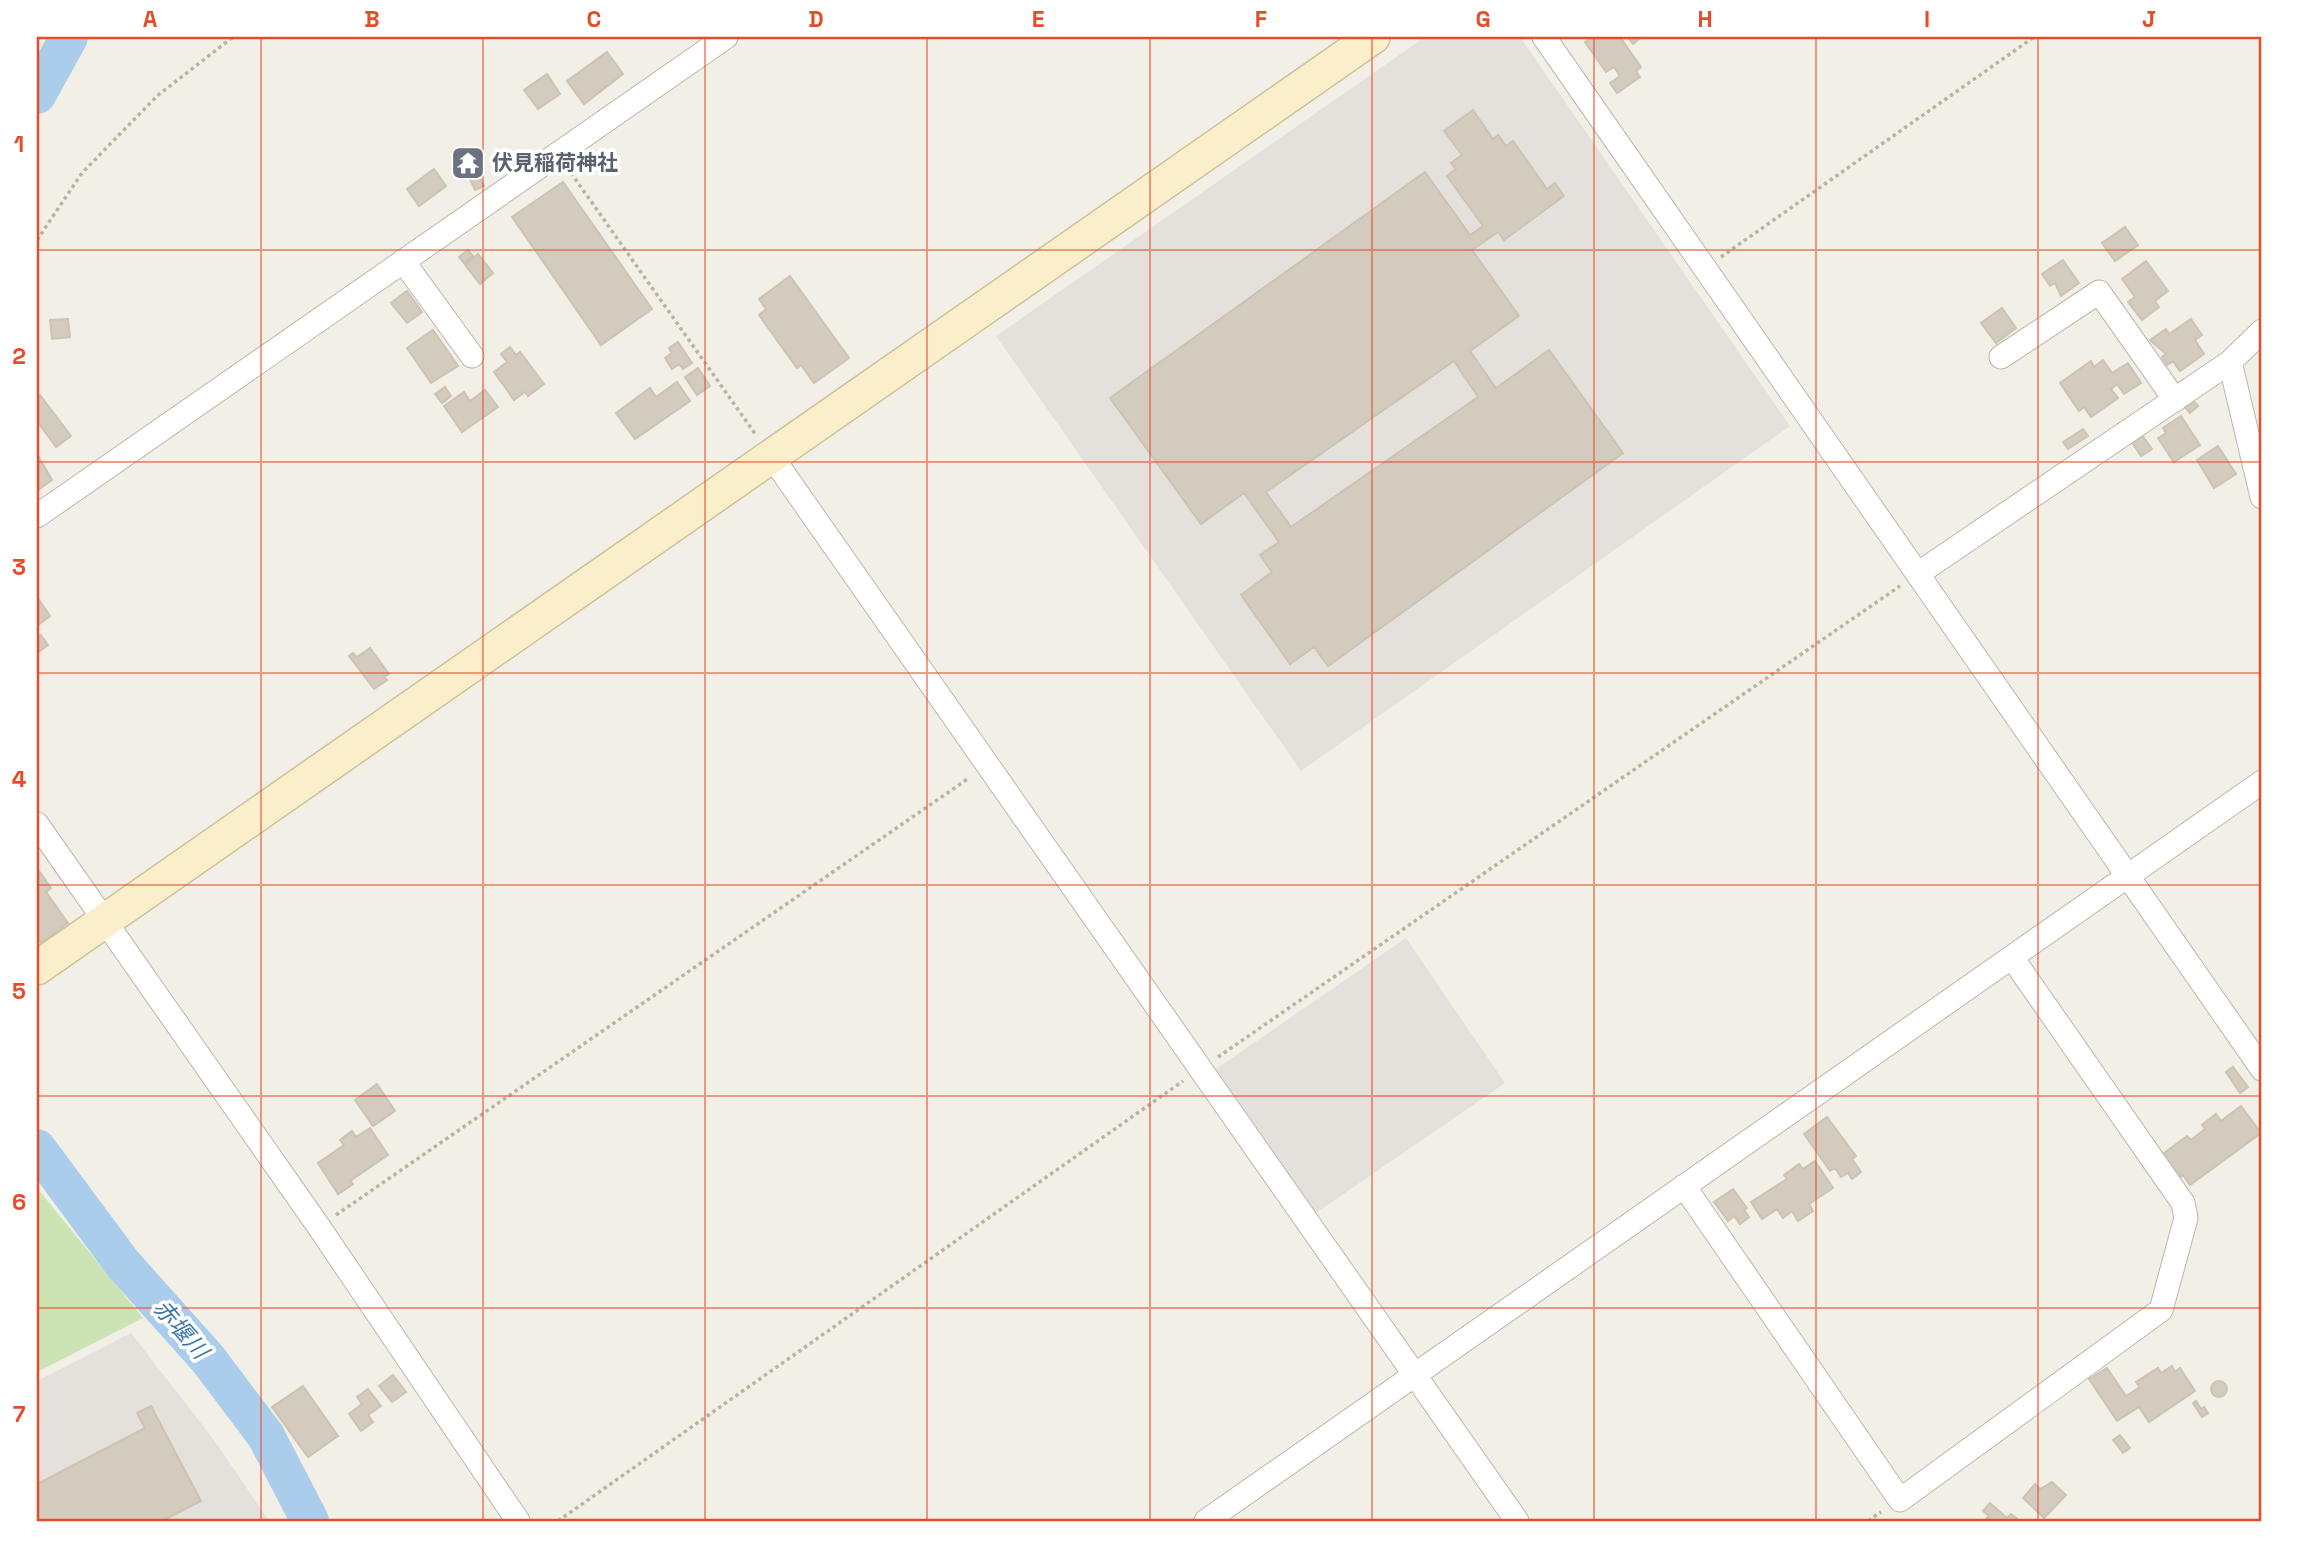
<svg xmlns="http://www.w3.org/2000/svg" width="2299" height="1558" font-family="'Space Grotesk','Noto Sans JP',sans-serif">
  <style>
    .industrial { fill: #e4e1dc }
    .green { fill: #cce3b4 }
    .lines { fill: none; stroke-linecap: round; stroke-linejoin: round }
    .river { stroke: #a9cdea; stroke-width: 38 }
    .building { fill: #d3cbbe; stroke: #cdc3b2; stroke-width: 2; fill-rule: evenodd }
    .street-casing { stroke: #bdb7ab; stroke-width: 25 }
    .secondary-casing { stroke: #cec29b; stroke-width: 36 }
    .path { stroke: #bdb39d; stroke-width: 3.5; stroke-dasharray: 3.5 3.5; stroke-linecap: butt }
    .street { stroke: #fff; stroke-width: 23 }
    .secondary { stroke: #faefca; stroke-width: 33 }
    .grid { fill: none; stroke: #e64c2a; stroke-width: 2; stroke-opacity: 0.55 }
    .labels { text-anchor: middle; stroke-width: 7; stroke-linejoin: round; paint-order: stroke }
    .worship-label { font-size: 21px; font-weight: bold; fill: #5b616d; stroke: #fff; text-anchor: start }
    .water-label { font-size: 23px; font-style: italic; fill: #3a76a7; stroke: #fff }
    .neatline { fill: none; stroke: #e64c2a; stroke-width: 2.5 }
    .grid-label { font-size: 23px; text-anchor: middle; font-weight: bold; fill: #e64c2a }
  </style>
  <rect width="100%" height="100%" fill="#f2efe7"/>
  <path class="industrial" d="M 1425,37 L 1520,37 L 1790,426 L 1301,771 L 996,336 Z
    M 1406,938 L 1505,1083 L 1316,1213 L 1216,1069 Z
    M 131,1333 L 214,1440 L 269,1521 L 37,1521 L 37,1381 Z"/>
  <path class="green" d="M 37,1188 L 143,1318 L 37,1372 Z"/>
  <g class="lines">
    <path class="river" d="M 37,95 L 69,37
      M 37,1148 L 123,1264 L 208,1359 L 266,1436 L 310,1521"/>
  </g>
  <path class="building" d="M 1592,37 L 1620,37 L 1641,67 L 1636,71 L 1640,77 L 1617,93 L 1610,83 L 1620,76 L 1614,67 L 1606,72 L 1585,42 Z
    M 1628,37 L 1639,37 L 1640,38 L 1633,44 Z
    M 607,52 L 623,74 L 584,104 L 567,81 Z
    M 547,74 L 560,94 L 538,109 L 524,90 Z
    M 1473,110 L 1493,139 L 1498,135 L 1506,146 L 1513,141 L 1547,189 L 1555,183 L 1564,196 L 1504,240 L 1498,232 L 1472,250 L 1519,316 L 1470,351 L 1496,388 L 1549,350 L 1623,453 L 1328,666 L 1314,647 L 1290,664 L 1241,595 L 1272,572 L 1260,555 L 1279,542 L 1244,493 L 1201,524 L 1110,398 L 1425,172 L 1470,235 L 1483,226 L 1447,176 L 1456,169 L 1451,163 L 1462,155 L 1444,131 ZM 1454,361 L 1478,397 L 1291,527 L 1266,492 Z
    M 434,169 L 446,186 L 419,206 L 407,189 Z
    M 478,174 L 484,186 L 475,190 L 470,179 Z
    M 563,182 L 652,309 L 601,345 L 512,217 Z
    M 2125,227 L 2138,245 L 2115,261 L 2102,243 Z
    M 468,250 L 473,256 L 464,263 L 459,257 Z
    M 478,254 L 493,273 L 480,284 L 465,265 Z
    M 2063,260 L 2079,283 L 2061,296 L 2055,283 L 2050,286 L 2042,274 Z
    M 2146,261 L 2168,291 L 2155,301 L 2159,307 L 2142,320 L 2128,302 L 2135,297 L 2122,279 Z
    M 790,276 L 849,358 L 814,383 L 801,365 L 797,368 L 759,315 L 766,309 L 759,299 Z
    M 407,291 L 422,312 L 407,323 L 391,303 Z
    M 2002,308 L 2016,328 L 1996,343 L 1981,323 Z
    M 68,319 L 70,337 L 52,339 L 50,320 Z
    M 2191,319 L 2202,335 L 2195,340 L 2204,354 L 2180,371 L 2173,361 L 2167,365 L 2162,357 L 2166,354 L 2150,340 L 2166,329 L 2169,334 Z
    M 433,330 L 458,366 L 431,383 L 407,348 Z
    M 678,342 L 692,363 L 683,369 L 679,364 L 672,369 L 665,358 L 672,353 L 669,348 Z
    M 510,347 L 516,355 L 520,352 L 544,384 L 528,396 L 525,392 L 514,400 L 494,372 L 507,362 L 501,354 Z
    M 2103,360 L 2112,373 L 2128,363 L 2141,383 L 2124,394 L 2117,384 L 2111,389 L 2118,398 L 2091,417 L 2084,407 L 2079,411 L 2060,383 L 2091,361 L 2094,367 Z
    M 698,368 L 710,386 L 697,395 L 685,377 Z
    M 677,382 L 690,401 L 635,439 L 616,413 L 650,388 L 656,397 Z
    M 445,387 L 451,396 L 442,403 L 435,394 Z
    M 485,390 L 498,407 L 462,432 L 444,406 L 464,392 L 470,401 Z
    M 40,395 L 71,436 L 56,447 L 37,421 L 37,397 Z
    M 2188,395 L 2198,406 L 2190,413 L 2180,402 Z
    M 2181,416 L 2200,445 L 2174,462 L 2158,438 L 2166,433 L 2163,428 Z
    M 2083,429 L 2088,436 L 2068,449 L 2063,442 Z
    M 2140,432 L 2152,449 L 2141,456 L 2130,439 Z
    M 2218,446 L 2236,474 L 2214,488 L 2197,460 Z
    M 37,454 L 52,480 L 38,490 L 37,488 Z
    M 37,597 L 50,616 L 37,626 Z
    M 41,635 L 48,645 L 37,653 L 37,637 Z
    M 370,648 L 389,674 L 384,677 L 387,680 L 374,689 L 349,656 L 353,653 L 357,657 Z
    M 37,868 L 51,888 L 46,892 L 68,923 L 41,943 L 37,936 Z
    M 2233,1067 L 2248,1087 L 2240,1093 L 2226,1072 Z
    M 377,1084 L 395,1111 L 373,1126 L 355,1100 Z
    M 2241,1106 L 2261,1133 L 2190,1185 L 2183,1175 L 2176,1180 L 2159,1157 L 2187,1136 L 2191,1140 L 2205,1129 L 2202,1125 L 2216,1114 L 2221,1121 Z
    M 1827,1117 L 1856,1156 L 1852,1159 L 1861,1172 L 1852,1179 L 1848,1173 L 1841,1177 L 1835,1168 L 1830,1171 L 1804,1134 Z
    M 370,1128 L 388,1155 L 350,1181 L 353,1184 L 338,1194 L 318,1163 L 344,1145 L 340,1140 L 352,1131 L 356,1137 Z
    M 1815,1161 L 1833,1188 L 1809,1204 L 1813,1211 L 1798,1221 L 1792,1211 L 1783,1218 L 1777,1209 L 1762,1219 L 1751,1202 L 1787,1179 L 1784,1175 L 1799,1164 L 1803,1169 Z
    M 1733,1189 L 1747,1208 L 1744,1210 L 1749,1217 L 1740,1224 L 1734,1216 L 1728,1221 L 1714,1202 Z
    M 2172,1366 L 2175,1372 L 2180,1368 L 2195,1391 L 2149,1422 L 2139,1407 L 2117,1421 L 2089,1379 L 2107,1368 L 2126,1396 L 2140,1387 L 2136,1382 L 2158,1368 L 2161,1373 Z
    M 393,1375 L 406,1392 L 392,1402 L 379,1386 Z
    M2211 1389a8 8 0 1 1 16 0a8 8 0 1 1-16 0Z
    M 303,1386 L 338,1436 L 308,1457 L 272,1407 Z
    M 368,1389 L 381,1406 L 368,1415 L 373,1422 L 361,1431 L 349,1414 L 362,1404 L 357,1397 Z
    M 2196,1401 L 2201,1409 L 2204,1407 L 2208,1413 L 2202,1417 L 2193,1403 Z
    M 151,1406 L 201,1501 L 162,1521 L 37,1521 L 37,1484 L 145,1428 L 137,1413 Z
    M 2120,1435 L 2130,1448 L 2123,1453 L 2113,1440 Z
    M 2052,1482 L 2066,1495 L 2044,1518 L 2023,1498 L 2035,1484 L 2040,1489 Z
    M 1990,1503 L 2007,1518 L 2011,1514 L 2020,1521 L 1984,1521 L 1989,1516 L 1983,1511 Z"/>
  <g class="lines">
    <g class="street-casing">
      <path id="street" d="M 1544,37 L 2262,1069
        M 403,261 L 472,356
        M 2001,357 L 2099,292 L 2175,400
        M 2230,362 L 2262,497
        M 772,457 L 1517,1521
        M 37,516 L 726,37
        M 1919,573 L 2230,362 L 2262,331
        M 37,824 L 319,1227 L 518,1521
        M 1684,1186 L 1900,1500 L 2161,1310 L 2186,1218 L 2183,1203 L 2013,959
        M 1206,1521 L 2262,782"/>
    </g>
    <g class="secondary-casing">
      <path id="secondary" d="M 37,968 L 1373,37"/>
    </g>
    <path class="path" d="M 571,173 L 756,435
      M 37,240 L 82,173 L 157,96 L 233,37
      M 1721,257 L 2034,37
      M 1218,1057 L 1900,586
      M 336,1215 L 969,778
      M 558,1521 L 1183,1081
      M 1868,1521 L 1881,1512"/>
    <use href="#street" class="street"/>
    <use href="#secondary" class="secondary"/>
  </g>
  <path class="grid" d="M 261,37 L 261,1521M 483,37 L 483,1521M 705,37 L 705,1521M 927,37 L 927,1521M 1150,37 L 1150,1521M 1372,37 L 1372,1521M 1594,37 L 1594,1521M 1816,37 L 1816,1521M 2038,37 L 2038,1521M 37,250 L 2262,250M 37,462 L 2262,462M 37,673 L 2262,673M 37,885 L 2262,885M 37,1096 L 2262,1096M 37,1308 L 2262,1308"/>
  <defs>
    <g id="temple-square" transform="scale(1.75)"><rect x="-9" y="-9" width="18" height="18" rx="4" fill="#6b7280" stroke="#fff"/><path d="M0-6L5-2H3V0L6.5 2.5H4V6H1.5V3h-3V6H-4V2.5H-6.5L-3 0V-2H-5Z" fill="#fff"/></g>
  </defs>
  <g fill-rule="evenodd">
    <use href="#temple-square" x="468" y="163"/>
  </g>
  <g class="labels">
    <g class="worship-label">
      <text x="492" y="170">伏見稲荷神社</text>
    </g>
    <g class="water-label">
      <text transform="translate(181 1329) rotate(49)" y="8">赤堰川</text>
    </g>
  </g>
  <rect width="2299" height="1558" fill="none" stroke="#ffffff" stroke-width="77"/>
  <rect x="38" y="38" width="2222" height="1482" class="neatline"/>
  <g class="grid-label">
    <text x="150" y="27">A</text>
    <text x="372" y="27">B</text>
    <text x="594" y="27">C</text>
    <text x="816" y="27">D</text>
    <text x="1038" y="27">E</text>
    <text x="1261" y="27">F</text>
    <text x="1483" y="27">G</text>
    <text x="1705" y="27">H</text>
    <text x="1927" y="27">I</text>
    <text x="2149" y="27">J</text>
    <text x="19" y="152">1</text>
    <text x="19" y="364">2</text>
    <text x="19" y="575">3</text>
    <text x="19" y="787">4</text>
    <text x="19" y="999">5</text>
    <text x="19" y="1210">6</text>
    <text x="19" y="1422">7</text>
  </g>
</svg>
